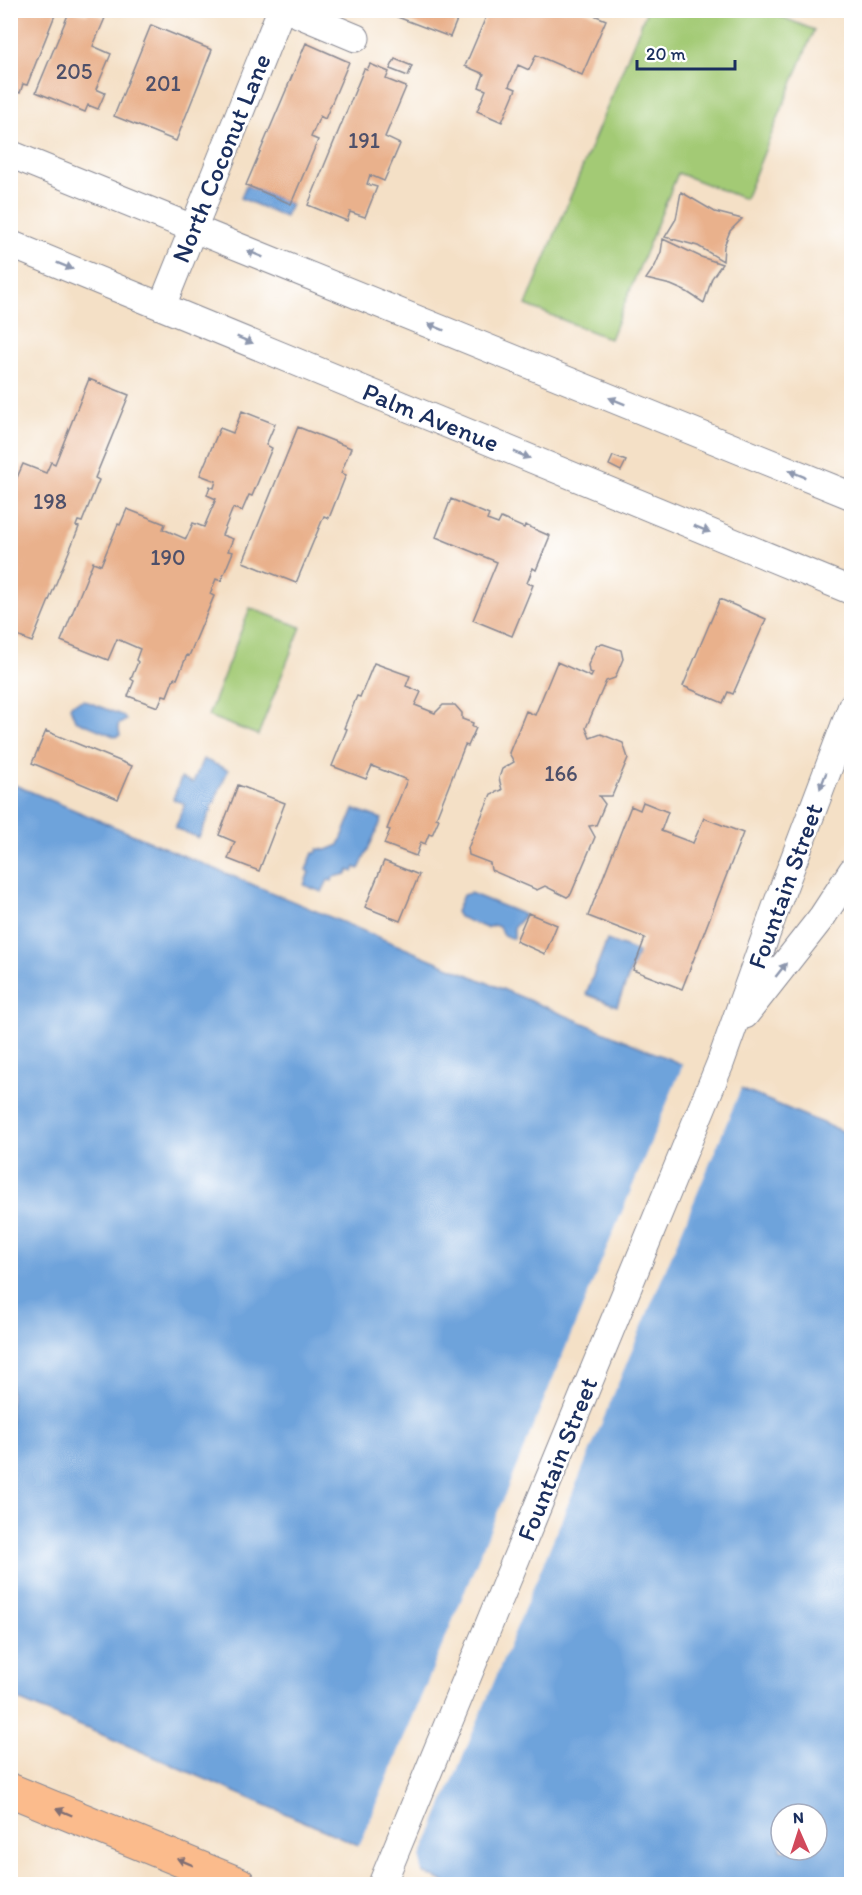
<svg xmlns="http://www.w3.org/2000/svg" width="862" height="1895" font-family="Itim,sans-serif">
  <style>
    .green { fill: #a3ca75; stroke: #5f7c6a; stroke-width: 1.5 }
    .water { fill: #6ea3db; stroke: #44699c; stroke-width: 1.5; fill-rule: evenodd }
    .pier { fill: #f4e0c6 }
    .building { fill: #e9b18c }
    .lines { fill: none; stroke-linecap: round; stroke-linejoin: round }
    .minor-casing { stroke: #888892; stroke-width: 29 }
    .trunk-casing { stroke: #888892; stroke-width: 35 }
    .minor { stroke: #fff; stroke-width: 27 }
    .trunk { stroke: #fbbb8c; stroke-width: 33 }
    .oneway { fill: #8d97ae }
    .oneway2 { fill: #806e73 }
    .labels { text-anchor: middle; stroke-width: 5; stroke-linejoin: round; paint-order: stroke }
    .number-label { font-size: 22px; fill: #4e506a }
    .street-label { font-size: 26px; fill: #1b2f5e; stroke: #fff }
  </style>
  <rect width="100%" height="100%" fill="#fff"/>
  <filter id="ink" filterUnits="userSpaceOnUse"><feTurbulence type="fractalNoise" baseFrequency=".0167" numOctaves="2"/><feDisplacementMap in="SourceGraphic" scale="12" xChannelSelector="R" yChannelSelector="G"/><feConvolveMatrix kernelMatrix="1 2 1 2 8 2 1 2 1" color-interpolation-filters="sRGB"/></filter>
  <filter id="wash" filterUnits="userSpaceOnUse"><feTurbulence type="fractalNoise" baseFrequency=".008" numOctaves="4" result="noise"/><feDisplacementMap in="SourceGraphic" scale="24" xChannelSelector="R" yChannelSelector="G"/><feGaussianBlur stdDeviation="1.35" result="paint"/><feColorMatrix in="noise" values="0 0 0 0 0 0 0 0 0 0 0 0 0 0 0 0 0 1.4 0 .05"/><feComposite in="paint" operator="in"/></filter>
  <g filter="url(#wash)">
    <rect width="100%" height="100%" fill="#f4e0c6"/>
    <path class="green" d="M 647,10 L 767,11 L 814,30 L 745,199 L 678,173 L 610,339 L 526,305 Z
      M 250,608 L 301,627 L 258,735 L 208,716 Z"/>
    <path class="water" d="M 246,185 L 291,204 L 285,217 L 241,198 Z
      M 83,700 L 124,716 L 126,720 L 118,725 L 120,735 L 116,737 L 75,720 L 70,707 L 72,704 Z
      M 203,759 L 228,770 L 199,838 L 175,828 L 185,804 L 173,799 L 181,778 L 193,783 Z
      M 10,783 L 851,1135 L 851,1884 L 449,1884 L 117,1741 L 11,1697 ZM 781,1814 L 817,1814 L 817,1850 L 781,1850 Z
      M 354,809 L 382,819 L 359,869 L 355,867 L 353,872 L 349,870 L 347,874 L 333,877 L 332,881 L 328,880 L 322,892 L 304,885 L 309,872 L 306,870 L 313,853 L 316,853 L 318,849 L 327,850 L 339,845 Z
      M 470,893 L 525,915 L 514,927 L 514,939 L 503,935 L 499,927 L 494,925 L 486,928 L 459,917 L 456,912 L 463,895 Z
      M 607,940 L 638,952 L 617,1006 L 586,994 Z"/>
    <path class="pier" d="M 684,1062 L 742,1086 L 421,1857 L 422,1876 L 356,1847 L 361,1842 Z"/>
    <g id="blocks">
      <path class="building" d="M 10,10 L 57,10 L 27,85 L 23,84 L 20,93 L 10,89 Z
        M 70,10 L 87,15 L 88,11 L 105,18 L 93,46 L 111,54 L 96,89 L 105,93 L 98,109 L 88,105 L 85,112 L 36,92 Z
        M 388,10 L 461,10 L 450,37 L 387,13 Z
        M 489,10 L 582,10 L 606,20 L 582,75 L 536,55 L 529,70 L 518,65 L 509,86 L 516,89 L 502,122 L 477,111 L 486,90 L 479,87 L 484,74 L 465,66 Z
        M 151,25 L 212,50 L 176,141 L 114,116 Z
        M 306,43 L 349,62 L 325,119 L 320,116 L 311,137 L 318,140 L 291,204 L 246,185 Z
        M 395,59 L 412,66 L 408,76 L 390,69 Z
        M 370,64 L 389,72 L 386,79 L 406,87 L 385,137 L 400,144 L 384,181 L 370,175 L 367,184 L 377,187 L 365,217 L 350,212 L 347,221 L 308,205 L 364,69 L 367,70 Z
        M 681,192 L 715,212 L 742,219 L 730,231 L 724,246 L 723,261 L 698,246 L 665,237 L 676,219 Z
        M 663,239 L 701,257 L 722,264 L 712,278 L 704,303 L 687,292 L 671,285 L 646,279 L 655,266 L 661,252 Z
        M 89,379 L 129,395 L 95,478 L 99,480 L 82,522 L 78,521 L 76,526 L 79,527 L 32,642 L 10,633 L 10,479 L 15,482 L 23,464 L 46,473 L 51,462 L 55,464 Z
        M 242,411 L 275,424 L 266,445 L 272,448 L 252,496 L 249,495 L 242,511 L 233,508 L 222,535 L 233,539 L 228,551 L 233,552 L 221,581 L 216,579 L 210,594 L 214,596 L 189,656 L 187,655 L 177,679 L 174,678 L 167,696 L 163,695 L 158,707 L 128,696 L 134,681 L 131,679 L 138,662 L 136,660 L 140,649 L 117,639 L 108,660 L 61,641 L 93,562 L 101,565 L 118,524 L 120,525 L 127,509 L 165,524 L 163,529 L 186,539 L 193,523 L 204,527 L 216,499 L 207,495 L 210,486 L 214,488 L 216,481 L 200,475 L 220,428 L 233,433 Z
        M 298,427 L 351,448 L 341,473 L 346,475 L 329,518 L 324,516 L 296,583 L 243,562 Z
        M 613,456 L 626,461 L 621,471 L 609,465 Z
        M 451,499 L 489,515 L 487,520 L 498,524 L 501,518 L 524,528 L 525,525 L 550,536 L 536,570 L 533,568 L 527,583 L 533,585 L 512,636 L 473,620 L 497,562 L 436,537 Z
        M 720,599 L 766,619 L 733,694 L 728,692 L 723,703 L 683,686 Z
        M 603,644 L 621,650 L 623,659 L 615,678 L 606,681 L 586,728 L 590,738 L 601,734 L 623,743 L 628,758 L 612,796 L 599,796 L 605,804 L 596,825 L 589,826 L 595,837 L 571,894 L 567,897 L 545,886 L 537,890 L 491,870 L 490,863 L 469,855 L 468,848 L 491,794 L 502,790 L 499,778 L 502,769 L 514,762 L 509,753 L 526,711 L 535,715 L 557,662 L 591,677 L 593,673 L 589,672 L 588,665 L 597,645 Z
        M 374,663 L 410,676 L 406,686 L 421,692 L 415,705 L 435,713 L 443,705 L 455,705 L 462,713 L 462,719 L 473,723 L 472,727 L 476,728 L 468,746 L 465,745 L 436,818 L 439,819 L 432,835 L 429,834 L 425,844 L 421,842 L 416,856 L 384,844 L 390,830 L 387,829 L 407,780 L 372,766 L 366,779 L 332,766 L 347,729 L 344,728 L 357,696 L 360,697 Z
        M 46,731 L 132,766 L 118,799 L 32,763 Z
        M 238,785 L 285,803 L 259,871 L 228,859 L 235,842 L 219,835 Z
        M 643,802 L 668,812 L 661,831 L 693,843 L 704,818 L 743,833 L 682,989 L 633,970 L 645,938 L 588,916 L 631,806 L 640,810 Z
        M 384,861 L 419,875 L 400,921 L 365,907 Z
        M 528,913 L 557,925 L 545,954 L 516,941 Z"/>
    </g>
  </g>
  <g filter="url(#ink)">
    <use href="#blocks" fill-opacity="0" stroke="#888892" stroke-width="1.5"/>
    <g class="lines">
      <g class="minor-casing">
        <path id="minor" d="M 289,10 L 356,38
          M 10,154 L 852,496
          M 10,244 L 852,591
          M 162,306 L 281,10
          M 745,1015 L 822,917 L 852,871
          M 382,1884 L 720,1064 L 776,907 L 852,706"/>
      </g>
      <g class="trunk-casing">
        <path id="trunk" d="M 10,1790 L 239,1884"/>
      </g>
      <use href="#minor" class="minor"/>
      <use href="#trunk" class="trunk"/>
    </g>
    <defs><path id="oneway-solid" d="M-6-.8H1V-3.2L6.5 0L1 3.2V.8H-6Z" transform="scale(1.5)"/></defs>
    <g class="oneway">
      <use href="#oneway-solid" transform="translate(255 254) rotate(-158)"/>
      <use href="#oneway-solid" transform="translate(65 266) rotate(22)"/>
      <use href="#oneway-solid" transform="translate(436 327) rotate(-158)"/>
      <use href="#oneway-solid" transform="translate(245 340) rotate(22)"/>
      <use href="#oneway-solid" transform="translate(617 401) rotate(-158)"/>
      <use href="#oneway-solid" transform="translate(522 455) rotate(22)"/>
      <use href="#oneway-solid" transform="translate(797 474) rotate(-158)"/>
      <use href="#oneway-solid" transform="translate(702 529) rotate(22)"/>
      <use href="#oneway-solid" transform="translate(823 781) rotate(111)"/>
      <use href="#oneway-solid" transform="translate(781 970) rotate(-52)"/>
    </g>
    <g class="oneway2">
      <use href="#oneway-solid" transform="translate(64 1812) rotate(-157)"/>
      <use href="#oneway-solid" transform="translate(185 1862) rotate(-157)"/>
    </g>
  </g>
  <g class="labels">
    <g class="number-label">
      <text x="74" y="79">205</text>
      <text x="163" y="91">201</text>
      <text x="364" y="148">191</text>
      <text x="50" y="509">198</text>
      <text x="168" y="565">190</text>
      <text x="561" y="781">166</text>
    </g>
    <g class="street-label">
      <text transform="translate(221 158) rotate(-68)" y="9">North Coconut Lane</text>
      <text transform="translate(431 417) rotate(22)" y="9">Palm Avenue</text>
      <text transform="translate(785 886) rotate(-70)" y="9">Fountain Street</text>
      <text transform="translate(557 1459) rotate(-68)" y="9">Fountain Street</text>
    </g>
  </g>
  <rect width="862" height="1895" fill="none" stroke="#fff" stroke-width="36"/>
  <g transform="translate(799 1832) rotate(357)"><circle r="28" fill="#ffffff" stroke="#a4acbf" stroke-width="1.5"/>
  <path d="M0-4.5L10 22L0 15L-10 22Z" fill="#d1495b"/>
  <text y="-9" font-size="16" font-weight="bold" text-anchor="middle" fill="#1b2f5e">N</text>
  </g>
  <path d="M637 60v9h98v-9" fill="none" stroke="#1b2f5e" stroke-width="3"/>
  <text x="646" y="60" font-size="18" fill="#1b2f5e" stroke="#ffffff" stroke-width="4.5" paint-order="stroke">20 m</text>
</svg>
